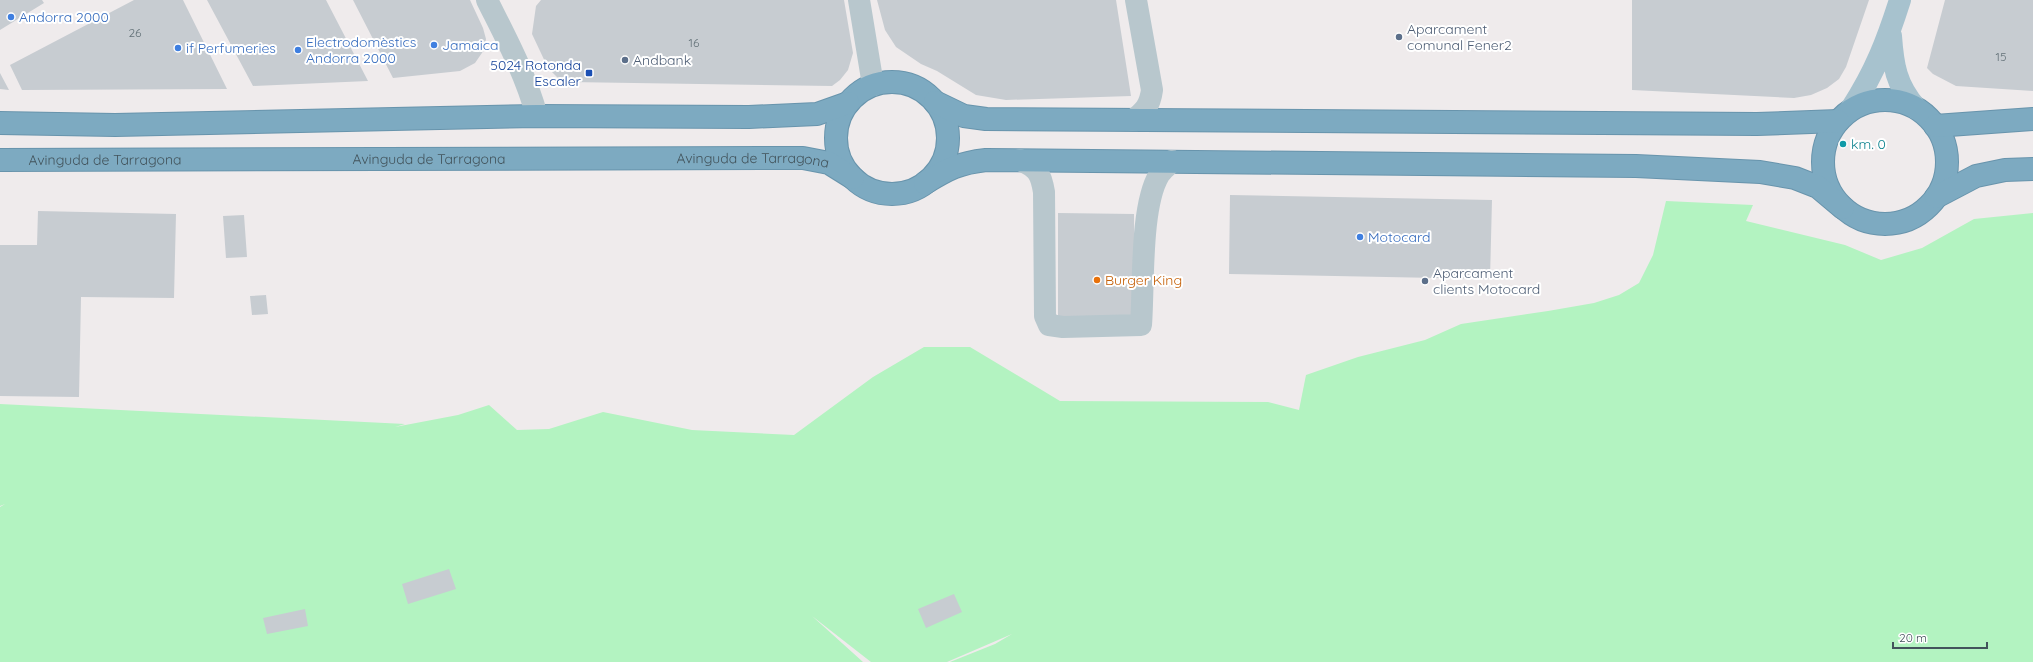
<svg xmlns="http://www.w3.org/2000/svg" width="2033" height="662" font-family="Quicksand,sans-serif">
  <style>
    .green { fill: #b3f3c1 }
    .building { fill: #c7ccd1 }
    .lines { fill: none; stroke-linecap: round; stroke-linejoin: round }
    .highway-casing { stroke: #6894ac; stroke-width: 24 }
    .minor { stroke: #b8c7cd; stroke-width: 22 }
    .major { stroke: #a7c2ce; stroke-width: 22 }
    .highway { stroke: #7daac1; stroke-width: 22 }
    .shop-dot { fill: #3f7fe0; stroke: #fff; stroke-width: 1.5 }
    .service-dot { fill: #5c6f8a; stroke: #fff; stroke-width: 1.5 }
    .transit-dot { fill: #1a4fb4; stroke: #fff; stroke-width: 1.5 }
    .culture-dot { fill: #0f9aa8; stroke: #fff; stroke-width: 1.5 }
    .food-dot { fill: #e8710a; stroke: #fff; stroke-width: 1.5 }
    .labels { text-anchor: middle; stroke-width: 4; stroke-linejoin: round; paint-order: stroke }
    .number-label { font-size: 12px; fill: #637178 }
    .shop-label { font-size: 14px; fill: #366cbe; stroke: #fff; text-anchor: start }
    .service-label { font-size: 14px; fill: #4e5e75; stroke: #fff; text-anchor: start }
    .transit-label { font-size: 14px; fill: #164399; stroke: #fff; text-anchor: end }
    .culture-label { font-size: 14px; fill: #0d838f; stroke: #fff; text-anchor: start }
    .street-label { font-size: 14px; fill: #42535b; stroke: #fff }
    .food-label { font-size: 14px; fill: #c56008; stroke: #fff; text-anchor: start }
  </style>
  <rect width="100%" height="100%" fill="#efebec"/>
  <path class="green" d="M 1666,201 L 1753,205 L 1746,221 L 1845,245 L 1881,260 L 1922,248 L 1974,219 L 2033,213 L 2033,662 L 950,662 L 995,644 L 1012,634 L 947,662 L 871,662 L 812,616 L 863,662 L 0,662 L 0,507 L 5,504 L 0,506 L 0,404 L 405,424 L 395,427 L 458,415 L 489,405 L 517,430 L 549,429 L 603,412 L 692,430 L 794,435 L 873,377 L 924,347 L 970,347 L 1060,401 L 1268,402 L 1299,410 L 1306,375 L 1358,357 L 1425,340 L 1461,324 L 1548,311 L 1594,303 L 1619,295 L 1639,283 L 1653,255 Z"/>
  <path class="building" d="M 0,0 L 42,0 L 44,3 L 0,30 Z
    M 134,0 L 183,0 L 227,89 L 22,90 L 10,65 Z
    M 207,0 L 326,0 L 368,81 L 253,86 Z
    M 353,0 L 470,0 L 483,28 L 486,39 L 484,50 L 475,63 L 460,71 L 393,78 Z
    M 541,0 L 844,0 L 853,53 L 848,70 L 840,80 L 832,86 L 569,82 L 558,78 L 548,68 L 532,34 L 536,6 Z
    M 877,0 L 1116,0 L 1131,96 L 1006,100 L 976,95 L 937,71 L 921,64 L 896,47 L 885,30 Z
    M 1632,0 L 1869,0 L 1846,67 L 1839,79 L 1827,88 L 1811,95 L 1794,98 L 1632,90 Z
    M 1945,0 L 2033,0 L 2033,91 L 1956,86 L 1933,74 L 1927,68 Z
    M 0,73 L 9,90 L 0,89 Z
    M 1230,195 L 1492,200 L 1490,279 L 1229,274 Z
    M 38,211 L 176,214 L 174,298 L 81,297 L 79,397 L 0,396 L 0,245 L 37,245 Z
    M 1058,213 L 1134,214 L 1134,317 L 1058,317 Z
    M 244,215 L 247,257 L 226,258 L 223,216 Z
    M 266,295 L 268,314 L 252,315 L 250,296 Z
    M 449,569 L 456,589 L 408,604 L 402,584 Z
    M 954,594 L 962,612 L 926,628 L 918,609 Z
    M 305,609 L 308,626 L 267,634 L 263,618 Z"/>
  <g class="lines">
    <g class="highway-casing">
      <g id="highway">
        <circle cx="892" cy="138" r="56"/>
        <circle cx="1885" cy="162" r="62"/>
        <path d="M 935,102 L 964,116 L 986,119 L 1757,124 L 1838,121"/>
        <path d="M 0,123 L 115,125 L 537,116 L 749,117 L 817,114 L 848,103"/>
        <path d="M 1935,126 L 2033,119"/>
        <path id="s1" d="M 0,160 L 803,158 L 829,163 L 853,178"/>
        <path d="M 925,183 C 948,169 959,163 986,160 L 1636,166 L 1760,172 L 1795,178 L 1818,187 L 1843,208"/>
        <path d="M 1936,197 L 1976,176 L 2005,170 L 2033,169"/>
      </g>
    </g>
    <path class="minor" d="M 487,0 C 507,40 525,73 537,116
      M 859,0 L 873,85
      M 1133,120 C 1145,111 1150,105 1152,90 L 1136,0
      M 1020,160 C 1038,168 1041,174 1044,192 L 1045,316 L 1049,325 L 1063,327 L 1141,325 C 1144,286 1140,207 1159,175 C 1162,170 1168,166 1172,161"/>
    <path class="major" d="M 1891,36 C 1893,65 1896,85 1916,108
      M 1851,109 C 1875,72 1887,41 1900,0"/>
    <use href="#highway" class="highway"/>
  </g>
  <g class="shop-dot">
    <circle cx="11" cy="17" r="4"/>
    <circle cx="434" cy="45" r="4"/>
    <circle cx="178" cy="48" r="4"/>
    <circle cx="298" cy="50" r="4"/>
    <circle cx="1360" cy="237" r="4"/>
  </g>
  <g class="service-dot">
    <circle cx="1399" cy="37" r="4"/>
    <circle cx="625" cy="60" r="4"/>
    <circle cx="1425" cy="281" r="4"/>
  </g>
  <rect class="transit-dot" x="585" y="69" width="8" height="8" rx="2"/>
  <circle class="culture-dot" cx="1843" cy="144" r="4"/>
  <circle class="food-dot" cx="1097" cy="280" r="4"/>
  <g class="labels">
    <g class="number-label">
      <text x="135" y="37">26</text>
      <text x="694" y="47">16</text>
      <text x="2001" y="61">15</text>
    </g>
    <g class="shop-label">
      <text x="19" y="22">Andorra 2000</text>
      <text x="306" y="47">Electrodomèstics<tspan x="306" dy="16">Andorra 2000</tspan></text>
      <text x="442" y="50">Jamaica</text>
      <text x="186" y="53">if Perfumeries</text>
      <text x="1368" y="242">Motocard</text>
    </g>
    <g class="service-label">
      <text x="1407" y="34">Aparcament<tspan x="1407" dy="16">comunal Fener2</tspan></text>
      <text x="633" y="65">Andbank</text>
      <text x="1433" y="278">Aparcament<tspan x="1433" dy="16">clients Motocard</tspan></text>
    </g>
    <g class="transit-label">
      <text x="581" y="70">5024 Rotonda<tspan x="581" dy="16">Escaler</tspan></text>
    </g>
    <g class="culture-label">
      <text x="1851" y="149">km. 0</text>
    </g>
    <g class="street-label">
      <text dy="5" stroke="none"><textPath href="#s1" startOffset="429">Avinguda de Tarragona</textPath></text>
      <text dy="5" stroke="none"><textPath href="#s1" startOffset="105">Avinguda de Tarragona</textPath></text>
      <text dy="5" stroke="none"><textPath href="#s1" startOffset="753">Avinguda de Tarragona</textPath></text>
    </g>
    <g class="food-label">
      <text x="1105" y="285">Burger King</text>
    </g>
  </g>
  <path d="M1893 642v6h94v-6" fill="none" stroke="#42535b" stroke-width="2"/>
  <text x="1899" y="642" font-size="12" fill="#42535b" stroke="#ffffff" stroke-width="3" paint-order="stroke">20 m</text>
</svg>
